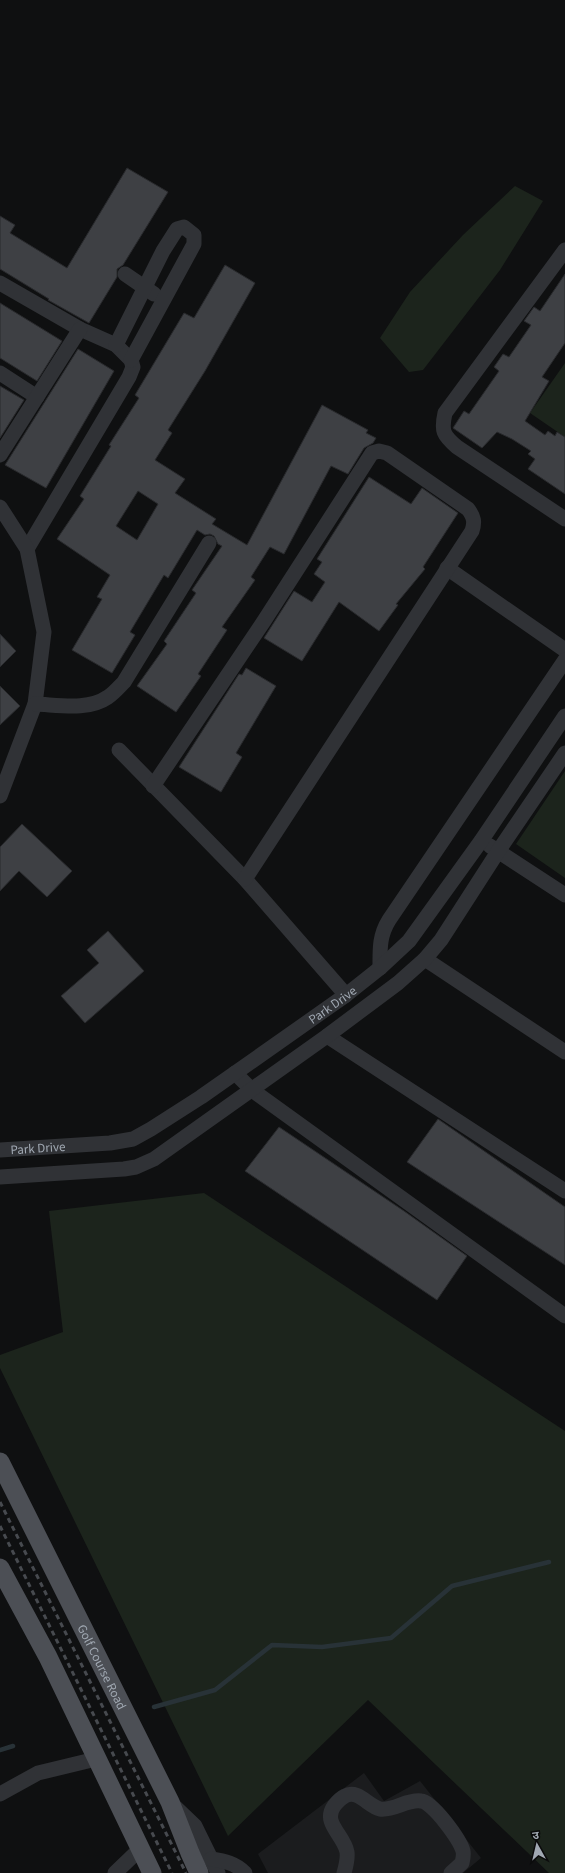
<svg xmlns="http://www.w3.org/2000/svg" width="565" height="1873" font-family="'Source Sans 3','Noto Sans Devanagari',sans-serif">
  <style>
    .built { fill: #1b1c1e }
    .green { fill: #1c241c }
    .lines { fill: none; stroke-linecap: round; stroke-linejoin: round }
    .stream { stroke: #283237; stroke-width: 4.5 }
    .building { fill: #3e4044; stroke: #292a2d; fill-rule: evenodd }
    .minor { stroke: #303236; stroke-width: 15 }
    .major { stroke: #4c4f55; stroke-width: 19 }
    .rail { stroke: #474a4f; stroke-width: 3; stroke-dasharray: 5 4; stroke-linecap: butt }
    .labels { text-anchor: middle; stroke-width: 3; stroke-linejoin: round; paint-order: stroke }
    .street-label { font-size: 13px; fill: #a0a8b2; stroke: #0b0b0c }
  </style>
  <rect width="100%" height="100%" fill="#0f1011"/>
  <path class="built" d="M 364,1773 L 384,1801 L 420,1781 L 481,1858 L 463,1873 L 268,1873 L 258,1854 Z"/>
  <path class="green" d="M 515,186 L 543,201 L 500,270 L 423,370 L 409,372 L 380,338 L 410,292 L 463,235 Z
    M 565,363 L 565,437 L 530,413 Z
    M 565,771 L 565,878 L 516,844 Z
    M 204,1193 L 565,1431 L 565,1873 L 549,1873 L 368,1700 L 228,1836 L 0,1368 L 0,1355 L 63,1332 L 49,1211 Z"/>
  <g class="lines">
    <path class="stream" d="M 154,1707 L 215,1690 L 272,1645 L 322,1647 L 391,1638 L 452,1586 L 549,1562
      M 0,1750 L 13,1746"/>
  </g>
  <path class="building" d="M 127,168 L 168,192 L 123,265 L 117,269 L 117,277 L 89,323 L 48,300 L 49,299 L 0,269 L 0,216 L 15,225 L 10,233 L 67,268 Z
    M 225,265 L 255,283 L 205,371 L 168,430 L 172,433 L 155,460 L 185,479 L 175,493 L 216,519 L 212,524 L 247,545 L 322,405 L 368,430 L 366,433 L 376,438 L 373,443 L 364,448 L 348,474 L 331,466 L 284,554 L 270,547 L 251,577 L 255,580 L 222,627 L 227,630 L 198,674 L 201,676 L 176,712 L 137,686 L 167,644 L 164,641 L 196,593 L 192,590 L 222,546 L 218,544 L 214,536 L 210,534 L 205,535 L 197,530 L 168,578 L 164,575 L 130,632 L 135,635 L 112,673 L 72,650 L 102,599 L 97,597 L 110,575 L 57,539 L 84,499 L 80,496 L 111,446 L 109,445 L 139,398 L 135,395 L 184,313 L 194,318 ZM 138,491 L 158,504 L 137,540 L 116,526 Z
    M 565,274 L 565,343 L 542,377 L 549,381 L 525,421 L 545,435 L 548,431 L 555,436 L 557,432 L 565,437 L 565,494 L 528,469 L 535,459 L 528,454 L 531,451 L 512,439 L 497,432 L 482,448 L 453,428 L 464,411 L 469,414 L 499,371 L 494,367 L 503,354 L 509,357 L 531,325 L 524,321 L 534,307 L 540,311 Z
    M 0,303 L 62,341 L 37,381 L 0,358 Z
    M 78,349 L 114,371 L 46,488 L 5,465 Z
    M 0,386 L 24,400 L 0,438 Z
    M 369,477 L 411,504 L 422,488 L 458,513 L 423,567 L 425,569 L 396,604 L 398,605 L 379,631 L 339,602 L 302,661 L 264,638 L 294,591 L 312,602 L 325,582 L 314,574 L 322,562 L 317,559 Z
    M 0,634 L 16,651 L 0,667 Z
    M 246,668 L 276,686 L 236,753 L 242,757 L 221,792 L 179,767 L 239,674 L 242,675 Z
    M 0,686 L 20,706 L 0,725 Z
    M 22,824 L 72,871 L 47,897 L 19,871 L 0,891 L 0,847 Z
    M 108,931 L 144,971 L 85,1023 L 61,996 L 99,963 L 87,950 Z
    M 438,1119 L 565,1207 L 565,1265 L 407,1162 Z
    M 279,1127 L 404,1211 L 467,1256 L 437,1300 L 245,1171 Z"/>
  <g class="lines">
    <g class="minor">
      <path d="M 565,250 L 445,413 C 441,431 443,435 457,447 L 565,519"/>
      <path d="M 125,274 L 154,294"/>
      <path d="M 0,283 L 80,329 L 116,345 L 131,360 L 133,367 L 129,377 L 27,549"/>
      <path d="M 116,345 L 163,251 L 177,229 L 184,227 L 194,235 L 194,244 L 131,360"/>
      <path d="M 0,373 L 37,397"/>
      <path d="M 0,455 L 80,329"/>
      <path d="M 0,507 L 27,549 L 44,632 L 35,704 L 0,796"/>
      <path d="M 447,568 L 565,650"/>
      <path d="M 35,704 C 59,705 88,711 108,697 C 114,693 119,687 124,682 L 209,543"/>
      <path d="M 119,750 L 245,879 L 346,995"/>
      <path d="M 153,786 L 264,621 L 372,453 L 379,451 L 387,453 L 468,509 C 474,517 475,522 472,531 L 245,879"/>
      <path d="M 490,846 L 565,895"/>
      <path d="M 425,959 L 565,1052"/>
      <path d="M 380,968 C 380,950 379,936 389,920 L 565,660"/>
      <path d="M 327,1036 L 565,1191"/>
      <path d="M 235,1073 L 252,1090 L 565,1316"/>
      <path id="s1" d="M 0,1150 L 110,1143 L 133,1139 L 151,1129 L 201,1097 L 346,995 L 380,968 L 409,941 L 481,841 L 565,716"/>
      <path d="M 0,1177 L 124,1169 L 136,1167 L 154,1159 L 327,1036 L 398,983 L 425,959 L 441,940 L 499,850 L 565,753"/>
      <path d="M 0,1794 L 38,1773 L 96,1759"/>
      <path d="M 172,1804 L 195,1826 L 218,1873"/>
      <path d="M 211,1859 C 225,1861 235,1863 245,1873"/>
      <path d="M 115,1873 L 140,1849"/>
      <path d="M 344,1873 C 346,1866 348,1859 347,1852 C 344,1835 322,1823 334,1806 C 337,1802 341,1798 345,1796 C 358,1789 368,1806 380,1809 C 394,1811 407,1799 421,1801 C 433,1802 460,1840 463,1851 C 464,1855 463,1859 462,1863 L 451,1873"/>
    </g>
    <g class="major">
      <path id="s2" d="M 0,1462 L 170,1802 L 190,1853 L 199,1873"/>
      <path d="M 0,1568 L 48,1657 L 152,1873"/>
    </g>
    <path class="rail" d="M 0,1502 L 186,1873
      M 0,1526 L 172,1873"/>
  </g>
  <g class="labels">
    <g class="street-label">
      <text dy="5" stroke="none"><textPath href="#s1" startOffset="374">Park Drive</textPath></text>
      <text dy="5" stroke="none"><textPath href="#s1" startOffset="38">Park Drive</textPath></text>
      <text dy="5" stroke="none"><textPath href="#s2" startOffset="229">Golf Course Road</textPath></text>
    </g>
  </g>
  <g transform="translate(537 1845) rotate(352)" stroke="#0b0b0c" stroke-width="3" paint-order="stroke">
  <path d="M0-3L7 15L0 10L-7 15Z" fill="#a0a8b2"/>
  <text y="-6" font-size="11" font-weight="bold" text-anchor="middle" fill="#a0a8b2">उ</text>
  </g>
</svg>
